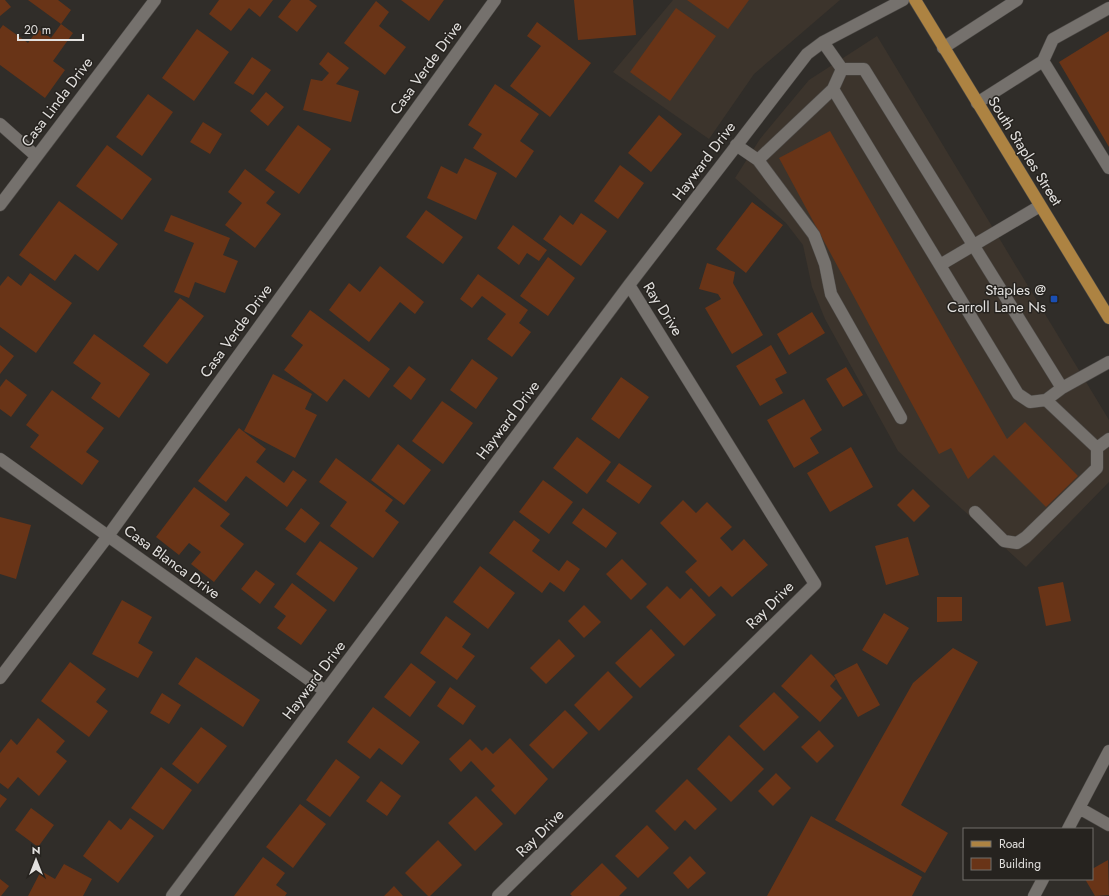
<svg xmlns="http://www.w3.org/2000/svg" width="1109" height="896" font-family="Jost,sans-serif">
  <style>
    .built { fill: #3c342c }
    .building { fill: #693417 }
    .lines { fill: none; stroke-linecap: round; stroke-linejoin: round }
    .minor-casing { stroke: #4d4a47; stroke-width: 13 }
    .major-casing { stroke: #4d4a47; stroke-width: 13 }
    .minor { stroke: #75716d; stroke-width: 12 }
    .major { stroke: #ad8342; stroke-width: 12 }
    .transit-dot { fill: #1a4fb4; stroke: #26231f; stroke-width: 1.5 }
    .labels { text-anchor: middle; stroke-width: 3; stroke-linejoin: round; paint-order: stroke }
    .street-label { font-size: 15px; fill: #e2e0de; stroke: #26231f }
    .poi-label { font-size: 15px; fill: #e2e0de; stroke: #26231f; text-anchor: end }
  </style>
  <rect width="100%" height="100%" fill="#302d29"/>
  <path class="built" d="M 673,0 L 840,0 L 754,74 L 709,139 L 613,72 Z
    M 877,36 L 1109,420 L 1109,482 L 1026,567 L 898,451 L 825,319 L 812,287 L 803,245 L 786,223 L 735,178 L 760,139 L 809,80 Z"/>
  <path class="building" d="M 0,0 L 5,0 L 11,7 L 0,16 Z
    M 28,0 L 58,0 L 71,10 L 61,24 Z
    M 219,0 L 273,0 L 260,17 L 249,8 L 231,31 L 209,14 Z
    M 291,0 L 309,0 L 317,6 L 297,32 L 278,17 Z
    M 401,0 L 444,0 L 429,21 Z
    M 574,0 L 633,0 L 636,35 L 578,40 Z
    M 687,0 L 749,0 L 728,29 Z
    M 376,1 L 389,12 L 379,26 L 406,47 L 385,75 L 344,43 Z
    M 676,8 L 716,36 L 670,101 L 630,72 Z
    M 537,22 L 591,63 L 550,117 L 510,86 L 541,46 L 527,36 Z
    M 61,24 L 73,33 L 53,61 L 65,70 L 45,98 L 0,65 L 0,29 L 3,25 L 28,43 L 38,29 L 51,38 Z
    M 197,29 L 229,52 L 194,101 L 162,78 Z
    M 1109,31 L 1109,147 L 1059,62 Z
    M 328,52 L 349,68 L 336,84 L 359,91 L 351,122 L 303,110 L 311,79 L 322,81 L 329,73 L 319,64 Z
    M 252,57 L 271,70 L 253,95 L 234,83 Z
    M 495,84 L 539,114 L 520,141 L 534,151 L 516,178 L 473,148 L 482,134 L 468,125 Z
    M 266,92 L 284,107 L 268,126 L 250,111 Z
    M 148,94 L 173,112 L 142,156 L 116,137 Z
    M 659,115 L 682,134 L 651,172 L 628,153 Z
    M 203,122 L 222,134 L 210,154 L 190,142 Z
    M 298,125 L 331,149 L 299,194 L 265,170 Z
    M 830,131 L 1007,439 L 1025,422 L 1078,476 L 1046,507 L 994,455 L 968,479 L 951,448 L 939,454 L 779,158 Z
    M 107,145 L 152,179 L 122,220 L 76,186 Z
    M 465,158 L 497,173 L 476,220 L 427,198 L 441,166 L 457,174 Z
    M 620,165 L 644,183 L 618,219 L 594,201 Z
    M 245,169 L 275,192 L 266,203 L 281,214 L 255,248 L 225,225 L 242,203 L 228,192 Z
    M 59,201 L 118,244 L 98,271 L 75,254 L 55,281 L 19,255 Z
    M 752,202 L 783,225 L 746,273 L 716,249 Z
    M 426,210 L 463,237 L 443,264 L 406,237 Z
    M 581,213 L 607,231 L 581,266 L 543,239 L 560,215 L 573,225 Z
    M 171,215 L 230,238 L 223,255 L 238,261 L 225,293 L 195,282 L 189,298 L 174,292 L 194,243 L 164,231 Z
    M 513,225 L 547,250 L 539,261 L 527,253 L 519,265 L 497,248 Z
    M 548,257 L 575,278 L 548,316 L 520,296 Z
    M 707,263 L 735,272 L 733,283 L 763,335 L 732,354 L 705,308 L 721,299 L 718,294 L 699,289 Z
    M 380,266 L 424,302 L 415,314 L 400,302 L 369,342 L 329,310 L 349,283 L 360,292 Z
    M 30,273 L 72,303 L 36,353 L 0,327 L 0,286 L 8,276 L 21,286 Z
    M 478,274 L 528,310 L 519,323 L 531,332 L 512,357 L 487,339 L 506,314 L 482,296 L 472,308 L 460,299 Z
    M 180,298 L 204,316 L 167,364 L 143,346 Z
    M 310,310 L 390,369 L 369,398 L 344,379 L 327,402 L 284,370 L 303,345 L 291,336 Z
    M 812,312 L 825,333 L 789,355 L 777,334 Z
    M 94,334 L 150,374 L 119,418 L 91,398 L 101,383 L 73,363 Z
    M 0,345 L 14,356 L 0,374 Z
    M 771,345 L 787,373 L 775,379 L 783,393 L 760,406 L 736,366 Z
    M 472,359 L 498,378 L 476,409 L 450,390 Z
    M 409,366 L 426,379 L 411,400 L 393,386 Z
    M 846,367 L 863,395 L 843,407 L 826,379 Z
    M 273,374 L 312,394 L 305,409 L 317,415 L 295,458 L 244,431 Z
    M 621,377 L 649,397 L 619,439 L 591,419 Z
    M 6,379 L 27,395 L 11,417 L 0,409 L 0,387 Z
    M 52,390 L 104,428 L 86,452 L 99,461 L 82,485 L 30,447 L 39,435 L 26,425 Z
    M 804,399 L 822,430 L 810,438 L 819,453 L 794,468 L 767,420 Z
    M 442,401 L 473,423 L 443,464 L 412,441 Z
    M 239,428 L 266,449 L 256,462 L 284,483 L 293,470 L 307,480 L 287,507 L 246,476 L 226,502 L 198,481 Z
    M 577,437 L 611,462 L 587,494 L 553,468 Z
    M 398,444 L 431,470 L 404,505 L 371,480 Z
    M 851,447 L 873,487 L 830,512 L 807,473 Z
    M 336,458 L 393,500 L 385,511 L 399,522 L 373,558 L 330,526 L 347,502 L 319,482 Z
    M 619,463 L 652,486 L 639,504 L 606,481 Z
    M 543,480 L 573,502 L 549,534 L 519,512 Z
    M 194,487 L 230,514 L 220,526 L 244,544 L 214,582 L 191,564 L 201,552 L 189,543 L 179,555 L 156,537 Z
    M 913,489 L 930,506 L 914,522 L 897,505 Z
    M 683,500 L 696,513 L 707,502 L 732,527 L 720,538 L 732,551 L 744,539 L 768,565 L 732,597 L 721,586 L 709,597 L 685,572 L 697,561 L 660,523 Z
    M 301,508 L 320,523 L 305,543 L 285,529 Z
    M 583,508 L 617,533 L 606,548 L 572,523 Z
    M 0,517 L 31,525 L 16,579 L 0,574 Z
    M 514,520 L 540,540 L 532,551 L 559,571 L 567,560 L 580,569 L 564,592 L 550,582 L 542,593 L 489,553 Z
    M 908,537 L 919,575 L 886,585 L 875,546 Z
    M 320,541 L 358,568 L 334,602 L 296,574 Z
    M 622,559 L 647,584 L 631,600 L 606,574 Z
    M 480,566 L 515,593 L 488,629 L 453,602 Z
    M 256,570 L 275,584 L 260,604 L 241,589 Z
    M 1063,582 L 1071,621 L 1046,626 L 1038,587 Z
    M 292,583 L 327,610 L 301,645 L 277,628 L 286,616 L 274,607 Z
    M 667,586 L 680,599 L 691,588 L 716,615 L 684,646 L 646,607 Z
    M 937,597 L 962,597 L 962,621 L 937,622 Z
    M 122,600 L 152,617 L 138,643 L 153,652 L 138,678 L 92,654 Z
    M 584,605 L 601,622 L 584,638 L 568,621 Z
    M 884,613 L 909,628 L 887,665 L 862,650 Z
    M 446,616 L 471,634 L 462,647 L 475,656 L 457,680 L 420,653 Z
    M 651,629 L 675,655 L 640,688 L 615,663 Z
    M 559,639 L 575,656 L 546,684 L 530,668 Z
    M 953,648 L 978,662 L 901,805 L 948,833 L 925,873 L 835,820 L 913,683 Z
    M 811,654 L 836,679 L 830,686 L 842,698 L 820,722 L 781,686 Z
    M 196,657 L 260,700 L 243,727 L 178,684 Z
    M 70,662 L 106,689 L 96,702 L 108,711 L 89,737 L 41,701 Z
    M 411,663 L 436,682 L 410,717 L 384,697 Z
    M 857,663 L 880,705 L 858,717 L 834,675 Z
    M 608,671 L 633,697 L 599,731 L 574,705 Z
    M 450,687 L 476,706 L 463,725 L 437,706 Z
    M 774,692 L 799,717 L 764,751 L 739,726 Z
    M 162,693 L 181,705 L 169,724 L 150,713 Z
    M 373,707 L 420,742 L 402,765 L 379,748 L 370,759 L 347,742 Z
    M 565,710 L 588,733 L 553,769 L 529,745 Z
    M 38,718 L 65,741 L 56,752 L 67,761 L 39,796 L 18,777 L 8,789 L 0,783 L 0,753 L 11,739 L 17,745 Z
    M 201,727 L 227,746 L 198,784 L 172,764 Z
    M 819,730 L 834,746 L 817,763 L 801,747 Z
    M 729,735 L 764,769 L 731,802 L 697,769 Z
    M 510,738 L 548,779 L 515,815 L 491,790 L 495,786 L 471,761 L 461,772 L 449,759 L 470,739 L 482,751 L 486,747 L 493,754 Z
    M 336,759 L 360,777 L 330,817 L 306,800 Z
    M 161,767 L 192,790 L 163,830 L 131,808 Z
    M 776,773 L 791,788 L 773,806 L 758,791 Z
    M 687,779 L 717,809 L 695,830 L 685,820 L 675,831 L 655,811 Z
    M 381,781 L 401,796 L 387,816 L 366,801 Z
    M 0,794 L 7,799 L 0,808 Z
    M 476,796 L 503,824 L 475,851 L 448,823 Z
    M 300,804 L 326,824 L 293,868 L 266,847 Z
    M 31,808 L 54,825 L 38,847 L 15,830 Z
    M 811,816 L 922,877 L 912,896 L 767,896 Z
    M 130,818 L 154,836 L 118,883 L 83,856 L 109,820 L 121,830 Z
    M 647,825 L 669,848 L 638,878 L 615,856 Z
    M 438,840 L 462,865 L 430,896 L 428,896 L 405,873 Z
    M 690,856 L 706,873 L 688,889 L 673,873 Z
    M 263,857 L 285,873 L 276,885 L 287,893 L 285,896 L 234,896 Z
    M 1108,860 L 1109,895 L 1095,896 L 1085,879 L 1092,879 L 1092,869 Z
    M 602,863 L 627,888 L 619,896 L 572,896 L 570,894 Z
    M 64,864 L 92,879 L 83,896 L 28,896 L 41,871 L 55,879 Z
    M 0,879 L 9,886 L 1,896 L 0,896 Z
    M 394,886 L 403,896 L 384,896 Z"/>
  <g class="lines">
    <g class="minor-casing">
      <path id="minor" d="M 823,42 L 842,69 L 833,89 L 1018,394 L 1030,402 L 1046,400 L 1062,388 L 1109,362
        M 943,48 L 1017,0
        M 1043,61 L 1109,168
        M 842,69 L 864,69 L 1062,388
        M 977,103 L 1043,61 L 1053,39 L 1109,8
        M 0,124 L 36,156
        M 736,145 L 758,160 L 833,89
        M 758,160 L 814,235 L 825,264 L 831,294 L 901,418
        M 0,205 L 155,0
        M 940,265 L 1040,206
        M 1046,400 L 1097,448 L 1109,439
        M 0,459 L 325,691
        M 975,512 L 1004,541 L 1017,543 L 1026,537 L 1097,468 L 1097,448
        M 0,678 L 108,536 L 495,0
        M 1079,808 L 1109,825
        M 1068,829 L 1109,751
        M 172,896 L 629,285 L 807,54 L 823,42 L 903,0
        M 498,896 L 815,584 L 629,285
        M 1034,896 L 1043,879"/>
    </g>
    <g class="major-casing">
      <path id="major" d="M 915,0 L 1109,318"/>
    </g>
    <use href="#minor" class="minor"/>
    <use href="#major" class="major"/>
  </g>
  <rect class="transit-dot" x="1050" y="295" width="8" height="8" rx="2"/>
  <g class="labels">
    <g class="street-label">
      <text transform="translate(426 68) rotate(-54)" y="5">Casa Verde Drive</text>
      <text transform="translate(57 102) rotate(-53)" y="5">Casa Linda Drive</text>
      <text transform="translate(1025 151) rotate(58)" y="5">South Staples Street</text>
      <text transform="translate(704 161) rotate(-53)" y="5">Hayward Drive</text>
      <text transform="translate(663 309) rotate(58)" y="5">Ray Drive</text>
      <text transform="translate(236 331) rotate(-54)" y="5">Casa Verde Drive</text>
      <text transform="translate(508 420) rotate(-53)" y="5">Hayward Drive</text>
      <text transform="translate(172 562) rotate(36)" y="5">Casa Blanca Drive</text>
      <text transform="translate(770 605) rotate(-45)" y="5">Ray Drive</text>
      <text transform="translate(314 680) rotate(-53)" y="5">Hayward Drive</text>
      <text transform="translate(540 833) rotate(-45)" y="5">Ray Drive</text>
    </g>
    <g class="poi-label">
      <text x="1046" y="295">Staples @<tspan x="1046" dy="17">Carroll Lane Ns</tspan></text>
    </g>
  </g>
  <rect x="963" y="828" width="130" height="52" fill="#26231f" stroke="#716f6b"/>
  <rect x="971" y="841" width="20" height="6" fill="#ad8342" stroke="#716f6b"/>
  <text x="999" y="848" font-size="12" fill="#e2e0de">Road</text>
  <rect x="971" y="858" width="20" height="12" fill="#693417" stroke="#716f6b"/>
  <text x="999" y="868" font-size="12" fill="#e2e0de">Building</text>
  <g transform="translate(36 860)" stroke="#26231f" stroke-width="3" paint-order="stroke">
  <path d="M0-3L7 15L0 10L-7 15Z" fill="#e2e0de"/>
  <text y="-6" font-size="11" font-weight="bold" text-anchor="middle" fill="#e2e0de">N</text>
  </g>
  <path d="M18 34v6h65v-6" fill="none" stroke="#e2e0de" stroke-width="2"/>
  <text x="24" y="34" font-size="12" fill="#e2e0de" stroke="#26231f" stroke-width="3" paint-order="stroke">20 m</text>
</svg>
